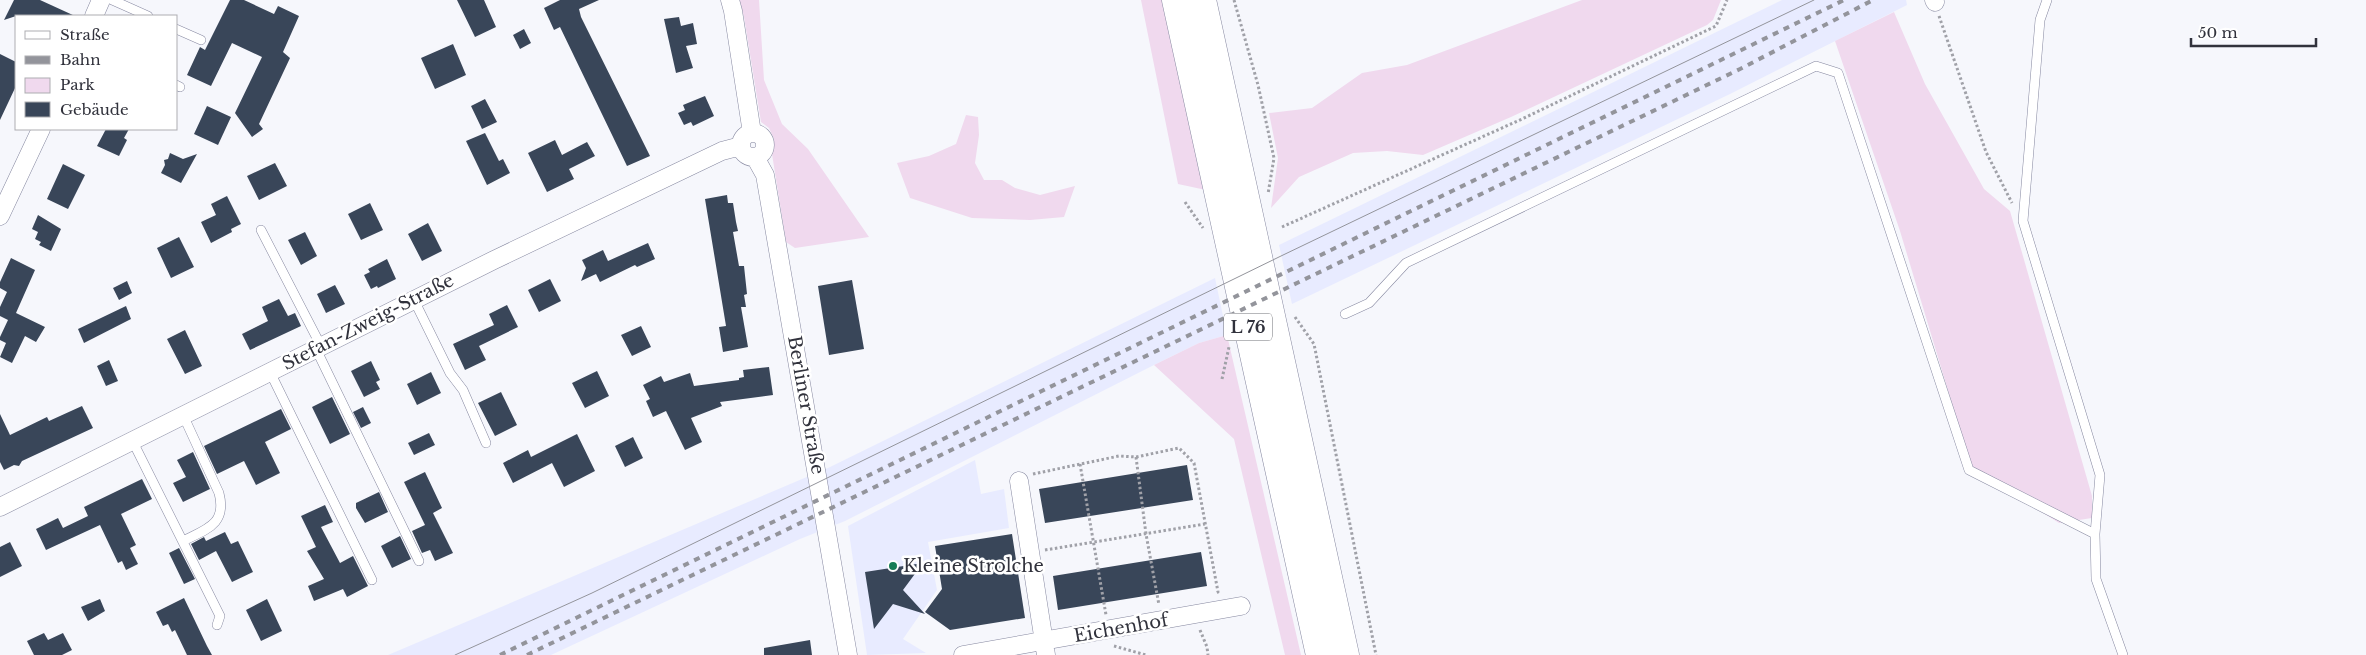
<svg xmlns="http://www.w3.org/2000/svg" width="2366" height="655" font-family="'Libre Baskerville',serif">
  <style>
    .built { fill: #e8ebff }
    .green { fill: #f0d9ee }
    .building { fill: #394659 }
    .lines { fill: none; stroke-linecap: round; stroke-linejoin: round }
    .lane-casing { stroke: #8688a0; stroke-width: 10 }
    .street-casing { stroke: #8688a0; stroke-width: 19 }
    .primary-casing { stroke: #8688a0; stroke-width: 29 }
    .path { stroke: #a0a1a8; stroke-width: 3; stroke-dasharray: 2.5 2.5; stroke-linecap: butt }
    .lane { stroke: #fff; stroke-width: 9 }
    .street { stroke: #fff; stroke-width: 18 }
    .primary { stroke: #fff; stroke-width: 28 }
    .tram { stroke: #93949b; stroke-width: 1 }
    .rail { stroke: #93949b; stroke-width: 4; stroke-dasharray: 6 6; stroke-linecap: butt }
    .poi-dot { fill: #177d56; stroke: #fff; stroke-width: 2 }
    .labels { text-anchor: middle; stroke-width: 5; stroke-linejoin: round; paint-order: stroke }
    .shield { fill: #fff; stroke: #6f7076; stroke-width: 1 }
    .shield-label { font-size: 16px; font-weight: bold; fill: #31323c }
    .street-label { font-size: 18px; fill: #31323c; stroke: #fff }
    .poi-label { font-size: 18px; fill: #31323c; stroke: #fff; text-anchor: start }
  </style>
  <rect width="100%" height="100%" fill="#f6f7fc"/>
  <path class="built" d="M 1782,0 L 1906,0 L 1907,5 L 1730,94 L 1292,304 L 1279,245 Z
    M 1215,278 L 1227,335 L 1199,343 L 1154,365 L 845,521 L 800,539 L 551,655 L 388,655 L 828,468 Z
    M 975,460 L 981,494 L 1004,489 L 1009,528 L 928,542 L 937,590 L 903,639 L 926,653 L 867,655 L 848,526 Z"/>
  <path class="green" d="M 739,0 L 759,0 L 764,80 L 782,124 L 808,149 L 869,237 L 795,248 L 786,242 L 772,154 L 774,139 L 769,128 L 761,122 L 744,17 Z
    M 1141,0 L 1166,0 L 1206,190 L 1178,184 Z
    M 1582,0 L 1721,0 L 1713,20 L 1707,25 L 1511,117 L 1423,155 L 1387,151 L 1353,153 L 1299,177 L 1271,208 L 1278,158 L 1269,113 L 1312,108 L 1362,73 L 1407,65 Z
    M 1894,12 L 1925,84 L 1984,189 L 2010,211 L 2092,496 L 2092,518 L 2059,523 L 1971,467 L 1900,231 L 1835,41 Z
    M 966,115 L 978,117 L 979,135 L 975,163 L 984,180 L 1002,180 L 1015,188 L 1040,195 L 1075,186 L 1064,217 L 1030,220 L 972,218 L 910,198 L 897,163 L 929,156 L 956,144 Z
    M 1227,335 L 1301,655 L 1285,655 L 1234,439 L 1154,365 L 1199,343 Z"/>
  <path class="building" d="M 14,0 L 40,0 L 75,16 L 16,16 L 4,20 Z
    M 230,0 L 244,0 L 274,14 L 278,6 L 299,16 L 283,52 L 290,58 L 259,124 L 263,129 L 252,137 L 235,113 L 262,57 L 232,43 L 211,86 L 187,75 L 200,47 L 205,50 Z
    M 457,0 L 484,0 L 496,27 L 475,37 Z
    M 560,0 L 599,0 L 579,9 L 581,17 L 650,156 L 627,166 L 560,27 L 554,30 L 544,8 Z
    M 679,17 L 681,26 L 693,23 L 697,44 L 686,46 L 693,68 L 676,73 L 664,19 Z
    M 524,29 L 531,43 L 520,49 L 513,35 Z
    M 453,44 L 466,75 L 435,89 L 421,58 Z
    M 0,54 L 16,62 L 16,86 L 0,120 Z
    M 705,96 L 714,116 L 693,126 L 691,122 L 684,125 L 678,113 L 685,110 L 683,105 Z
    M 485,99 L 497,122 L 482,129 L 471,106 Z
    M 207,106 L 231,117 L 218,145 L 194,134 Z
    M 106,129 L 129,129 L 124,138 L 127,140 L 119,156 L 97,146 Z
    M 485,133 L 499,161 L 503,159 L 510,173 L 487,185 L 466,141 Z
    M 555,140 L 562,155 L 587,142 L 595,156 L 569,169 L 574,179 L 547,192 L 528,153 Z
    M 170,153 L 183,159 L 197,154 L 181,183 L 161,173 L 165,165 L 164,160 L 168,159 Z
    M 275,163 L 287,186 L 259,200 L 247,176 Z
    M 63,164 L 85,175 L 68,209 L 47,199 Z
    M 727,195 L 728,203 L 733,203 L 736,222 L 738,231 L 733,232 L 739,266 L 744,266 L 747,294 L 744,295 L 746,307 L 741,307 L 748,347 L 723,352 L 719,327 L 726,326 L 705,199 Z
    M 227,196 L 241,224 L 231,229 L 232,232 L 211,243 L 201,222 L 216,215 L 211,204 Z
    M 370,203 L 383,230 L 361,240 L 348,214 Z
    M 38,215 L 61,229 L 51,251 L 39,245 L 41,242 L 35,239 L 38,232 L 32,229 Z
    M 428,223 L 442,251 L 422,261 L 408,234 Z
    M 305,232 L 317,256 L 301,265 L 288,240 Z
    M 179,237 L 194,267 L 171,278 L 157,248 Z
    M 648,243 L 655,259 L 637,267 L 635,265 L 600,282 L 596,274 L 581,281 L 586,268 L 582,260 L 603,250 L 608,261 Z
    M 11,258 L 35,270 L 16,313 L 45,327 L 36,342 L 25,336 L 12,363 L 0,357 L 6,343 L 0,340 L 0,337 L 8,320 L 0,316 L 0,307 L 7,292 L 0,288 L 0,282 Z
    M 387,259 L 396,279 L 378,288 L 377,286 L 371,289 L 364,275 L 370,272 L 368,269 Z
    M 550,279 L 561,301 L 539,312 L 528,290 Z
    M 852,280 L 864,349 L 829,355 L 818,286 Z
    M 127,281 L 132,293 L 119,300 L 113,288 Z
    M 335,285 L 345,304 L 326,313 L 317,294 Z
    M 279,299 L 288,316 L 295,313 L 301,326 L 250,350 L 242,334 L 268,321 L 262,307 Z
    M 507,305 L 518,327 L 479,346 L 486,360 L 465,370 L 453,344 L 494,325 L 489,314 Z
    M 126,306 L 131,319 L 84,343 L 78,329 Z
    M 641,326 L 651,347 L 632,356 L 621,335 Z
    M 185,330 L 202,366 L 185,374 L 167,339 Z
    M 109,360 L 118,381 L 106,386 L 97,366 Z
    M 371,361 L 380,380 L 376,382 L 380,389 L 364,397 L 351,371 Z
    M 769,367 L 773,395 L 720,402 L 722,406 L 691,418 L 702,442 L 685,450 L 666,411 L 653,417 L 646,401 L 650,399 L 643,385 L 661,376 L 664,382 L 690,373 L 694,386 L 739,380 L 739,378 L 744,377 L 743,370 Z
    M 597,371 L 609,396 L 585,408 L 572,383 Z
    M 431,372 L 441,393 L 417,405 L 407,384 Z
    M 501,392 L 517,425 L 495,436 L 478,403 Z
    M 332,397 L 350,434 L 330,444 L 312,407 Z
    M 82,406 L 93,428 L 22,461 L 19,466 L 14,465 L 4,470 L 0,462 L 0,414 L 10,435 L 47,417 L 49,421 Z
    M 363,407 L 371,423 L 361,428 L 353,412 Z
    M 281,409 L 291,429 L 265,442 L 280,473 L 256,485 L 244,461 L 217,474 L 204,446 Z
    M 429,433 L 435,445 L 414,455 L 408,443 Z
    M 577,434 L 595,471 L 564,487 L 552,463 L 513,483 L 503,463 L 528,450 L 531,457 Z
    M 633,437 L 643,458 L 625,467 L 615,446 Z
    M 193,452 L 210,489 L 183,502 L 173,483 L 186,477 L 177,460 Z
    M 1187,465 L 1193,500 L 1045,523 L 1039,489 Z
    M 425,472 L 442,508 L 433,513 L 453,553 L 435,561 L 430,550 L 422,553 L 412,531 L 425,525 L 404,482 Z
    M 142,479 L 152,499 L 121,514 L 136,545 L 130,548 L 138,564 L 126,570 L 122,561 L 118,563 L 100,525 L 46,550 L 36,529 L 58,518 L 63,528 L 88,516 L 84,507 Z
    M 379,492 L 388,512 L 365,523 L 356,508 L 356,503 Z
    M 325,505 L 333,522 L 321,527 L 340,563 L 353,556 L 368,586 L 347,597 L 343,589 L 314,601 L 308,586 L 324,579 L 307,551 L 316,547 L 301,516 Z
    M 225,532 L 231,544 L 238,541 L 253,572 L 232,582 L 216,551 L 199,560 L 191,544 L 204,537 L 206,541 Z
    M 1012,534 L 1025,618 L 950,630 L 925,612 L 942,589 L 935,546 Z
    M 400,536 L 411,559 L 392,568 L 381,546 Z
    M 10,542 L 22,566 L 0,577 L 0,547 Z
    M 179,548 L 195,579 L 184,584 L 169,553 Z
    M 1201,552 L 1207,586 L 1058,610 L 1053,576 Z
    M 923,563 L 903,590 L 925,614 L 893,604 L 874,629 L 865,572 Z
    M 184,598 L 207,646 L 212,655 L 187,655 L 175,630 L 172,632 L 168,624 L 163,626 L 156,612 Z
    M 100,599 L 105,611 L 88,621 L 81,607 Z
    M 267,599 L 282,631 L 261,641 L 246,610 Z
    M 44,633 L 48,640 L 63,633 L 72,650 L 62,655 L 34,655 L 27,641 Z
    M 810,640 L 812,655 L 764,655 L 764,648 Z"/>
  <g class="lines">
    <g class="lane-casing">
      <path id="lane" d="M 112,0 L 148,16
        M 2047,0 L 2040,20 L 2023,221 L 2100,475 L 2095,534 L 2096,579 L 2123,655
        M 176,29 L 201,40
        M 176,85 L 180,87
        M 261,230 L 321,346
        M 414,300 L 450,373 L 463,390 L 486,443
        M 1345,314 L 1369,303 L 1406,263 L 1816,66 L 1838,73 L 1969,470 L 2095,534
        M 316,349 L 419,561
        M 270,372 L 372,580
        M 183,415 L 219,493 C 227,524 207,529 183,541
        M 132,440 L 220,616 L 217,625"/>
    </g>
    <g class="street-casing">
      <path id="street" d="M 730,0 L 733,11 L 752,133
        M 1934,0 L 1935,2
        M 94,16 L 101,0
        M741 145a12 12 0 1 1 24 0a12 12 0 1 1-24 0Z
        M 755,157 L 765,175 L 848,655
        M 0,216 L 41,129
        M 1019,481 L 1046,655
        M 0,507 L 494,260 L 722,151 L 741,146
        M 963,655 L 1241,606"/>
    </g>
    <g class="primary-casing">
      <path id="primary" d="M 1176,0 L 1320,655
        M 1202,0 L 1345,655"/>
    </g>
    <path class="path" d="M 1234,0 L 1258,85 L 1274,158 L 1268,194
      M 1939,16 L 1986,152 L 2012,203
      M 1185,202 L 1203,228
      M 1282,227 L 1522,119 L 1716,26 L 1727,0
      M 1295,317 L 1314,344 L 1376,655
      M 1222,379 L 1229,347
      M 1136,457 L 1146,534 L 1159,605
      M 1080,464 L 1106,615
      M 1033,474 L 1119,456 L 1136,457 L 1179,448 L 1194,463 L 1218,592 L 1216,593
      M 1045,550 L 1205,524
      M 1200,630 L 1207,647 L 1208,655
      M 1114,646 L 1146,655"/>
    <use href="#lane" class="lane"/>
    <use href="#street" class="street"/>
    <use href="#primary" class="primary"/>
    <path class="tram" d="M 455,655 L 592,593 L 1281,256 L 1814,0"/>
    <path class="rail" d="M 500,655 L 1844,0
      M 527,655 L 1740,69 L 1873,0"/>
  </g>
  <circle class="poi-dot" cx="893" cy="566" r="5"/>
  <g class="labels">
    <rect class="shield" x="1224" y="313.5" width="48" height="27" rx="4"/>
    <g class="shield-label">
      <text x="1248" y="333">L 76</text>
    </g>
    <g class="street-label">
      <text transform="translate(368 322) rotate(-27)" y="6">Stefan-Zweig-Straße</text>
      <text transform="translate(806 405) rotate(80)" y="6">Berliner Straße</text>
      <text transform="translate(1121 628) rotate(-10)" y="6">Eichenhof</text>
    </g>
    <g class="poi-label">
      <text x="903" y="572">Kleine Strolche</text>
    </g>
  </g>
  <rect x="15" y="15" width="162" height="115" fill="#ffffff" stroke="#adadb1"/>
  <rect x="25" y="31" width="25" height="8" fill="#ffffff" stroke="#adadb1"/>
  <text x="60" y="40" font-size="15" fill="#31323c">Straße</text>
  <rect x="25" y="56" width="25" height="8" fill="#93949b" stroke="#adadb1"/>
  <text x="60" y="65" font-size="15" fill="#31323c">Bahn</text>
  <rect x="25" y="78" width="25" height="15" fill="#f0d9ee" stroke="#adadb1"/>
  <text x="60" y="90" font-size="15" fill="#31323c">Park</text>
  <rect x="25" y="102" width="25" height="15" fill="#394659" stroke="#adadb1"/>
  <text x="60" y="115" font-size="15" fill="#31323c">Gebäude</text>
  <path d="M2191 38v8h125v-8" fill="none" stroke="#31323c" stroke-width="2.5"/>
  <text x="2198" y="38" font-size="15" fill="#31323c" stroke="#ffffff" stroke-width="4" paint-order="stroke">50 m</text>
</svg>
